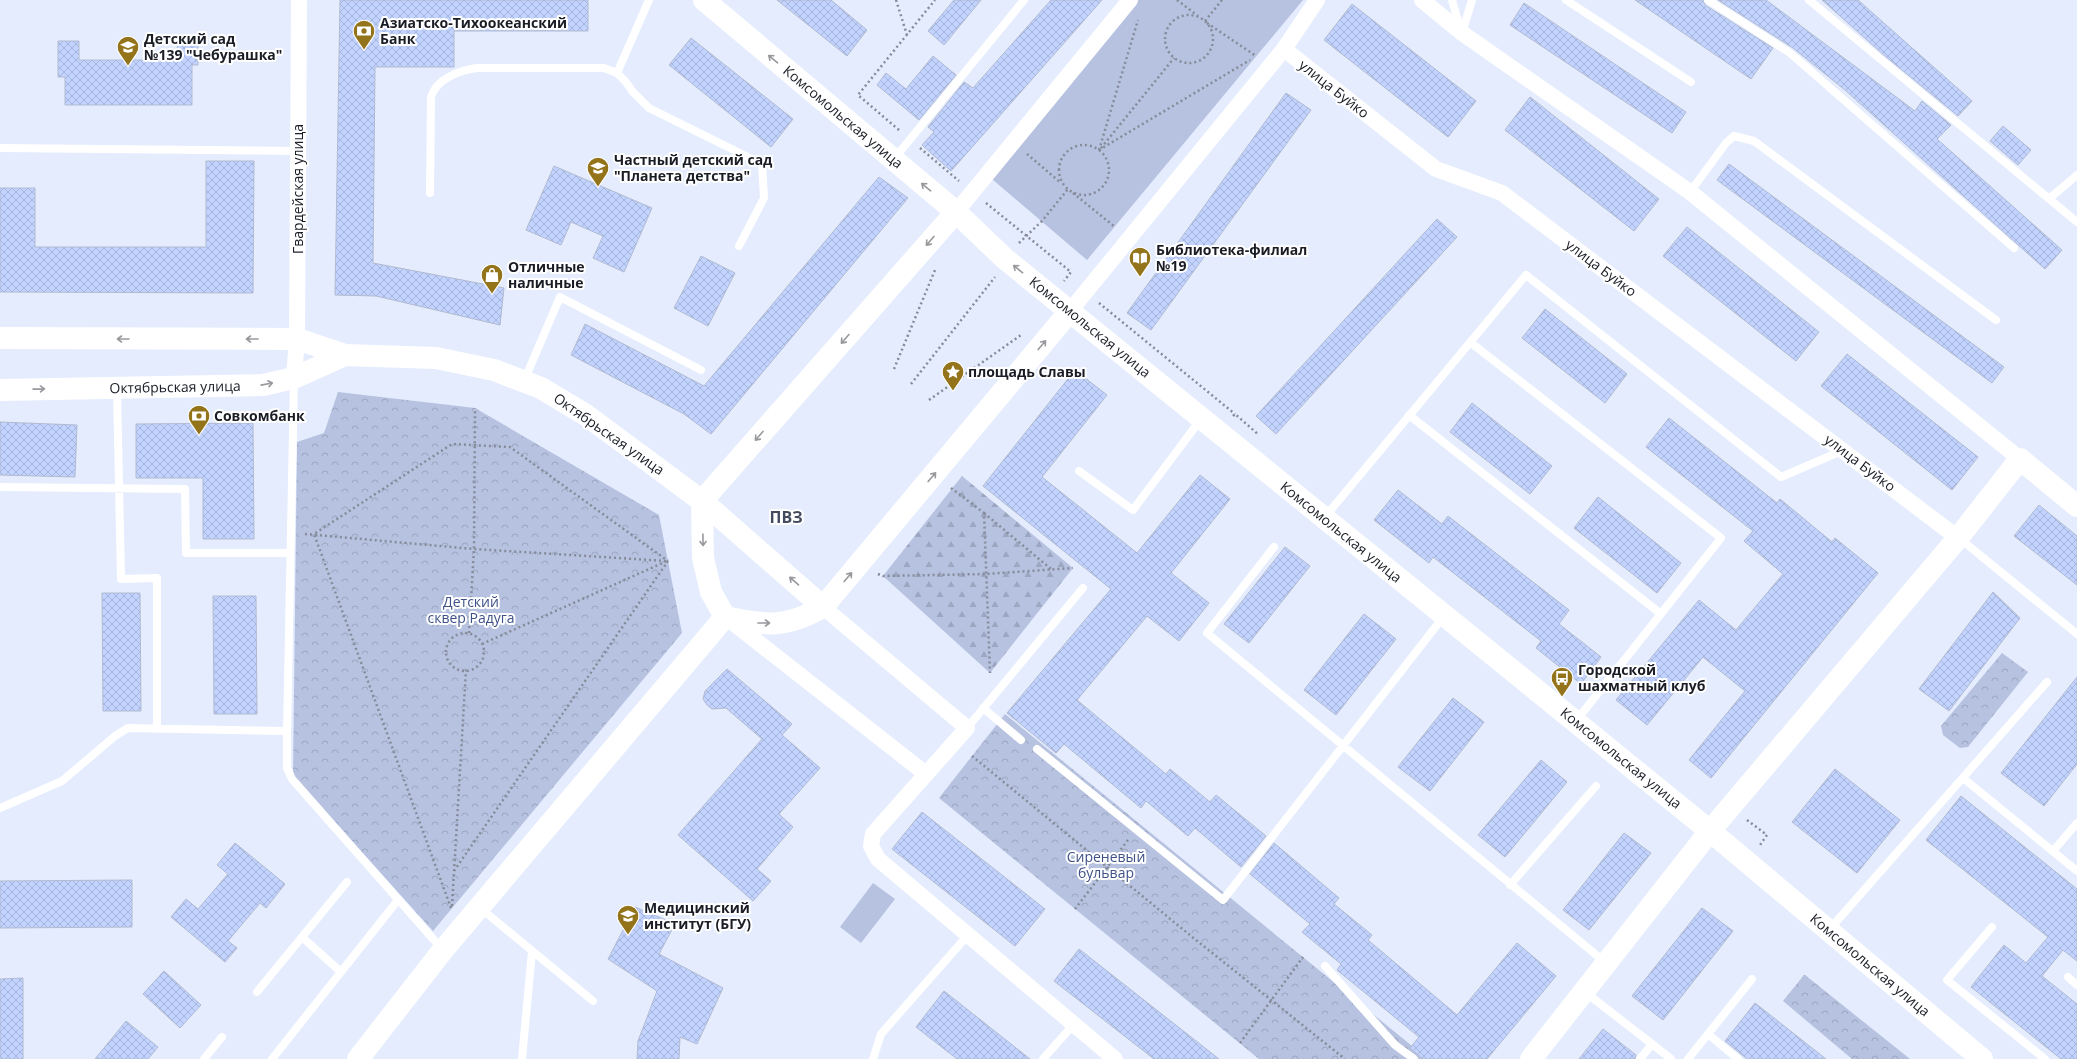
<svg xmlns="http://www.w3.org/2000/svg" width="2077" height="1059" font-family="'Open Sans',sans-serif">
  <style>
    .grass { fill: #b6c2e0 }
    .forest { fill: url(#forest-firs) }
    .park { fill: url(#park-crowns) }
    .building { fill: url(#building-cross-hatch); stroke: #b1bad0 }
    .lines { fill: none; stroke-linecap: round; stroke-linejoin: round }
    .path { stroke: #858b98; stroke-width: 2.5; stroke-dasharray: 2 3; stroke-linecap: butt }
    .lane { stroke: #fff; stroke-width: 8 }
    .street { stroke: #fff; stroke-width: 16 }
    .secondary { stroke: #fff; stroke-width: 22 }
    .oneway { stroke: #98999d }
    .labels { text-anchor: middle; stroke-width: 4; stroke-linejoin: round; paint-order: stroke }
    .poi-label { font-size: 14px; font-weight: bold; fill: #1a1d25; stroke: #fff; text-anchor: start }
    .street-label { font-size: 14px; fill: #1a1d25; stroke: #fff }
    .park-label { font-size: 14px; fill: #3e5188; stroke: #fff }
    .quarter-label { font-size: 16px; font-weight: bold; fill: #444b5e; stroke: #fff }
  </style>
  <defs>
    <pattern id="forest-firs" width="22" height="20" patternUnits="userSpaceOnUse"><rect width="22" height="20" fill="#b6c2e0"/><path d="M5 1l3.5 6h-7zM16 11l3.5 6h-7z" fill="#9ca6c0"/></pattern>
    <pattern id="park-crowns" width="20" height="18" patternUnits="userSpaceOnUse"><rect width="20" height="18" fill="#b6c2e0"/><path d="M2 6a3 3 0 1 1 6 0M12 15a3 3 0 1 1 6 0" fill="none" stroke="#9ca6c0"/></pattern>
    <pattern id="building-cross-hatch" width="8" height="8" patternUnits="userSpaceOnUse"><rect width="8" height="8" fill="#c2d3ff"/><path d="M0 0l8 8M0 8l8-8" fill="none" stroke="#a6b5da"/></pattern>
  </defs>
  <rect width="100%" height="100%" fill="#e4ecfe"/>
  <path class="grass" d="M 1134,0 L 1303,0 L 1087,260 L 992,179 Z
    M 873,883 L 895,899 L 861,943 L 840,927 Z"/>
  <path class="forest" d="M 962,476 L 1073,568 L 990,673 L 883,576 Z"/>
  <path class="park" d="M 338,392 L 475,408 L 659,515 L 682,633 L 433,931 L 293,776 L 297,442 L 324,433 Z
    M 2002,653 L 2028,672 L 1968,747 L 1960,748 L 1943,735 L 1941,726 Z
    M 1005,714 L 1428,1059 L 1259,1059 L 939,798 Z
    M 1804,975 L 1805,975 L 1910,1059 L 1852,1059 L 1783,1001 Z"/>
  <path class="building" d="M 340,0 L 588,0 L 588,31 L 454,31 L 454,67 L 375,67 L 373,263 L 504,288 L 500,325 L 376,296 L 335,295 Z
    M 777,0 L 831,0 L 867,30 L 847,56 Z
    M 954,0 L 981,0 L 944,45 L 928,31 Z
    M 1051,0 L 1102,0 L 951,171 L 922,145 L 934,132 L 928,127 L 964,82 L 973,88 Z
    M 1635,0 L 1703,0 L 1705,5 L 1773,48 L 1751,79 Z
    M 1718,0 L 1766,0 L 1915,111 L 1922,101 L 1951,125 L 1937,139 L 2062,250 L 2045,269 L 1845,90 L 1793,48 Z
    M 1822,0 L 1858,0 L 1972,101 L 1958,116 L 1885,56 Z
    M 1524,3 L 1686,112 L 1672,133 L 1510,25 Z
    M 1352,4 L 1476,101 L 1448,137 L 1324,40 Z
    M 691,38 L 793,119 L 771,147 L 669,65 Z
    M 58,41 L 79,41 L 79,60 L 178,60 L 177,42 L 198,42 L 198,65 L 192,65 L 192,105 L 65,105 L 65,77 L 58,77 Z
    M 933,56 L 956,75 L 919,120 L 877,85 L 886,73 L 906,89 Z
    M 1286,93 L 1311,110 L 1151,330 L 1127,313 Z
    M 1530,97 L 1659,199 L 1634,231 L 1505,130 Z
    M 2003,126 L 2031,150 L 2018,165 L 1990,141 Z
    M 206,161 L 254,161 L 253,293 L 0,292 L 0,188 L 35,188 L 35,247 L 206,247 Z
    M 1729,164 L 2004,367 L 1992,383 L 1717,180 Z
    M 554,166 L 652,208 L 624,272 L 593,258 L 603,236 L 571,222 L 561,245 L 526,230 Z
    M 879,177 L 908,198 L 711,434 L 684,414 L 571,355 L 585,324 L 704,386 Z
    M 1437,219 L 1457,237 L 1276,434 L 1256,416 Z
    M 1687,227 L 1819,332 L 1796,361 L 1663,256 Z
    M 701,256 L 735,273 L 708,326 L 674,308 Z
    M 1545,309 L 1627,374 L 1605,403 L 1522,338 Z
    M 1847,354 L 1978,457 L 1952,490 L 1821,386 Z
    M 1075,370 L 1107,395 L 1042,477 L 1137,553 L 1200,475 L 1230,499 L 1171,573 L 1209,603 L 1179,641 L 1147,616 L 1077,700 L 1166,774 L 1170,769 L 1210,802 L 1216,795 L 1266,836 L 1241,867 L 1195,828 L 1188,836 L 1146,801 L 1141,808 L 1064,744 L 1056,753 L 1007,713 L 1111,589 L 983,486 Z
    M 1472,403 L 1552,466 L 1530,494 L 1450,432 Z
    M 1669,418 L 1777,503 L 1780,499 L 1832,542 L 1835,538 L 1878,573 L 1711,778 L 1689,760 L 1745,691 L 1703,657 L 1647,725 L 1616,700 L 1699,600 L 1736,630 L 1783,574 L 1744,541 L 1753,531 L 1646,447 Z
    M 0,422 L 77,425 L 75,477 L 0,475 Z
    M 253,423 L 254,539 L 203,539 L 203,478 L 136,478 L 136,424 Z
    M 1398,490 L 1442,524 L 1448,516 L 1569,610 L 1559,624 L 1601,657 L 1581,684 L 1536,648 L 1541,641 L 1433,557 L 1429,563 L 1374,520 Z
    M 1598,497 L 1681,563 L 1657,593 L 1574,528 Z
    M 2039,505 L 2077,536 L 2077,585 L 2014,536 Z
    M 1285,547 L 1310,566 L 1249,643 L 1224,624 Z
    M 1993,592 L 2020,618 L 1949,711 L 1919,689 Z
    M 102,593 L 140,593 L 141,711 L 103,711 Z
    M 213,596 L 256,596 L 257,714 L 214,714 Z
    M 1364,614 L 1396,639 L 1336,715 L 1304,690 Z
    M 727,669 L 792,724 L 782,735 L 820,768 L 779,814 L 793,827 L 757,869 L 771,881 L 753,901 L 678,835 L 762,739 L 726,708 L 712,709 L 707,705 L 703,699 L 705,691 Z
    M 2077,677 L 2077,764 L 2044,806 L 2001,773 Z
    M 1453,698 L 1484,722 L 1430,791 L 1398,767 Z
    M 1541,760 L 1567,782 L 1505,857 L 1478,835 Z
    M 1835,769 L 1900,820 L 1857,873 L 1792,822 Z
    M 1961,796 L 2077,889 L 2077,961 L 2063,950 L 2042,976 L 2077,1004 L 2077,1059 L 2061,1059 L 1971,987 L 2004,945 L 2026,963 L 2048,937 L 1926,840 Z
    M 922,812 L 1045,909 L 1015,946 L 892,849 Z
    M 1624,833 L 1651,853 L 1589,930 L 1563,910 Z
    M 235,843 L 285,884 L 266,908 L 260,903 L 228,941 L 237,948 L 225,962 L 171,917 L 186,899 L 198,909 L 228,874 L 217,865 Z
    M 1274,843 L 1339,898 L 1334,904 L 1372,935 L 1368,940 L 1457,1015 L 1517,943 L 1556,976 L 1487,1059 L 1423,1059 L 1410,1048 L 1419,1037 L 1337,970 L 1341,964 L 1302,932 L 1310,924 L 1250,874 Z
    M 132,880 L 132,927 L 0,928 L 0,881 Z
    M 635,907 L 675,924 L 659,954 L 723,988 L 697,1044 L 680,1037 L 679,1059 L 637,1059 L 638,1041 L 657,991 L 608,959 Z
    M 1702,908 L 1733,931 L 1663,1020 L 1632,996 Z
    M 1079,949 L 1219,1059 L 1154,1059 L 1054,981 Z
    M 164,971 L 201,1005 L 180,1028 L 143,994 Z
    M 23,978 L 23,1059 L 0,1059 L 0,979 Z
    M 944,991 L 1030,1059 L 957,1059 L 916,1027 Z
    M 1755,1003 L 1826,1059 L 1747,1059 L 1725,1041 Z
    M 126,1021 L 158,1047 L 148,1059 L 95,1059 Z
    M 1603,1029 L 1636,1055 L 1635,1059 L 1579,1059 Z"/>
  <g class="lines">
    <path class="path" d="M 896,0 L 907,35
      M 1177,0 L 1198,16
      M1165 39a24 24 0 1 1 48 0a24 24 0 1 1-48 0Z
      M 1205,21 L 1222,0
      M 1207,23 L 1256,56
      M 899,130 L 858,95 L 935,0
      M1059 170a25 25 0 1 1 50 0a25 25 0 1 1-50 0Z
      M 920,148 L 959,181
      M 1101,148 L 1174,58
      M 1099,150 L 1250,60
      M 1099,150 L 1138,20
      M 1027,154 L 1061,183
      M 1073,193 L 1115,227
      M 986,203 L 1071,272 L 1064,281
      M 1019,243 L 1042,221 L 1068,189
      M 1099,303 L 1235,414
      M 894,369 L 935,270
      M 911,384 L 995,277
      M 929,400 L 1021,335
      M 1233,416 L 1235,414 L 1259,435
      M 951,488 L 984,513 L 990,673
      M 984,513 L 1051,569
      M 305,534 L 474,549 L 667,561
      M 878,574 L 883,576 L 986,574 L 1073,568
      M 469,633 L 474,549 L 475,408
      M446 652a19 19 0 1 1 38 0a19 19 0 1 1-38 0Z
      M 482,644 L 667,561
      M 972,756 L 1191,936 L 1345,1059
      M 1747,820 L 1767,835 L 1760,845
      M 454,871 L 668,561
      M 452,906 L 466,670
      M 451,908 L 314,534 L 452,444 L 510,447 L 668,561
      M 1075,909 L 1128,840
      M 1240,1043 L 1303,957"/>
    <path class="lane" d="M 1452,0 L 1460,28
      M 1566,0 L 1691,82
      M 1708,0 L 1790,53 L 2014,248
      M 1809,0 L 2077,222
      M 1462,33 L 1472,0
      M 617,73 L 649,0
      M 0,148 L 298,151
      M 894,159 L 1024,0
      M 1690,192 L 1726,143 L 1734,136 L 1754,141 L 1996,320
      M 430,193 L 431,97 C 436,79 460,70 477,68 L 604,68 L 617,73 L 625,81 L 633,92 L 649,108 L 762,164 L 764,198 L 739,246
      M 2050,198 L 2077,175
      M 1470,342 L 1721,538 L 1576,721
      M 524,381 L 560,297 L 701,370
      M 117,390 L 121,579 L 157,578 L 157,729
      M 1409,415 L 1661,614
      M 1079,471 L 1133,510 L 1201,419
      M 0,487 L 185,489 L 186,553 L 290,553
      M 1325,517 L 1526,275 L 1781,477 L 1844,450
      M 1959,538 L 2077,634
      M 1274,547 L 1207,633 L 1606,963
      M 983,708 L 1021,740
      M 967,728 L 1083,588
      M 287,731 L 287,768 L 292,779 L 442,949
      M 1037,749 L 1223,900 L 1444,616
      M 1963,778 L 2077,871
      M 0,808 L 62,781 L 115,736 L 128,728 L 287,731 L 294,380
      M 2053,851 L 2077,823
      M 1510,885 L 1596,786
      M 479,907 L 593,1001
      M 1992,927 L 1947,980 L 2045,1059
      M 1829,930 L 2047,682
      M 1325,966 L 1395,1045 L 1414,1059
      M 341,972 L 302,937 L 347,882
      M 2068,977 L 2077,985
      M 257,992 L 302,937
      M 1585,992 L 1652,1044 L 1640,1059
      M 1708,1034 L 1738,1059
      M 1652,1044 L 1671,1059
      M 204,1059 L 222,1037
      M 272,1059 L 398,900
      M 522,1059 L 532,951
      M 873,1059 L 881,1034 L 968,935
      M 1043,1059 L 1074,1024
      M 1688,1059 L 1752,979"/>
    <path class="street" d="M 1317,0 L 1284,49 L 1436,169 L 1502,193 L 1958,538
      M 1422,0 L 1462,33 L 1690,192 L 2020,459
      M 956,212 L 1130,0
      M 1070,311 L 1284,49
      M 294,378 L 297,339 L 299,0
      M 823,607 L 967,728 L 873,834 L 871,846 L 878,859 L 1115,1059
      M 727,618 L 926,774"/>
    <path class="secondary" d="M 704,0 L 956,212 L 1004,258 L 1710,831 L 1982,1059
      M 956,212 L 702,501 L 703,558 L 711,592 L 725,617 C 767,626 786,628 823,607 L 1070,311
      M 0,338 L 297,339 L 345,355 L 436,358 L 494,370 L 541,388 L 586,415 L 702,501 L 823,607
      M 0,390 L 263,385 L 294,378 L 345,355
      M 358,1059 L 443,950 L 725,617
      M 1531,1059 L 1710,831 L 1958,538 L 2020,459 L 2077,506"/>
  </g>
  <defs><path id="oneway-shaft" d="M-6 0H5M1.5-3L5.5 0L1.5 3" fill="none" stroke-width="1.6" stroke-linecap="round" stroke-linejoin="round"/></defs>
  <g class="oneway">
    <use href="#oneway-shaft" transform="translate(773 59) rotate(-140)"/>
    <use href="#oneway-shaft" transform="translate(926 187) rotate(-140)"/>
    <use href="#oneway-shaft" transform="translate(930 241) rotate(131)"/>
    <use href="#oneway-shaft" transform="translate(1018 269) rotate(-141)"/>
    <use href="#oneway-shaft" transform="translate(123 339) rotate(-180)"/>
    <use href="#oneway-shaft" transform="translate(252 339) rotate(-180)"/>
    <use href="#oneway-shaft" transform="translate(845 339) rotate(131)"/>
    <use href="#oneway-shaft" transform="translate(1042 345) rotate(-50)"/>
    <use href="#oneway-shaft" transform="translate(267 384) rotate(-11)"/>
    <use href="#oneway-shaft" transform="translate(39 389) rotate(-1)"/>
    <use href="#oneway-shaft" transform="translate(759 436) rotate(131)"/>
    <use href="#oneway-shaft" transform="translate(932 477) rotate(-50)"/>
    <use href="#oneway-shaft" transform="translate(703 540) rotate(89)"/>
    <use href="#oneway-shaft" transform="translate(848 577) rotate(-50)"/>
    <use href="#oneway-shaft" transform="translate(794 581) rotate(-139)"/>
    <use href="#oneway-shaft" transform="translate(764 623)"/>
  </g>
  <defs>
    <g id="bank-pin" transform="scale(1.15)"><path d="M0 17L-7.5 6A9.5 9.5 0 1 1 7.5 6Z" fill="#93741b" stroke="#fff"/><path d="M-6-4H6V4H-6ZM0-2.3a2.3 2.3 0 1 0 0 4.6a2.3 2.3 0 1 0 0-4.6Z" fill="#fff"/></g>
    <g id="school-pin" transform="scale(1.15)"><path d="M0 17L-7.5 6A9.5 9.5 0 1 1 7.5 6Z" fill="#93741b" stroke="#fff"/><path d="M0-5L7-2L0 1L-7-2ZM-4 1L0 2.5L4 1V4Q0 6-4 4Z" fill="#fff"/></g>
    <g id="library-pin" transform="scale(1.15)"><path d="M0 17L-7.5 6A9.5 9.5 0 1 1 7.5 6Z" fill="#93741b" stroke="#fff"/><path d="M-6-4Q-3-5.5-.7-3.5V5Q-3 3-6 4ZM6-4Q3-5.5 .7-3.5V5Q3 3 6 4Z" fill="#fff"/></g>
    <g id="shop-pin" transform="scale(1.15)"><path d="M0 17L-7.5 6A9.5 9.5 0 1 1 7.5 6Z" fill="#93741b" stroke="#fff"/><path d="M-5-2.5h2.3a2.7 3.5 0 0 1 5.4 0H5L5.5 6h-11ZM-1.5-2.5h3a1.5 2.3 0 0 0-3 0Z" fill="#fff"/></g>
    <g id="sight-pin" transform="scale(1.15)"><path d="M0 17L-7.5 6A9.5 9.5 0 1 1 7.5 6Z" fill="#93741b" stroke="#fff"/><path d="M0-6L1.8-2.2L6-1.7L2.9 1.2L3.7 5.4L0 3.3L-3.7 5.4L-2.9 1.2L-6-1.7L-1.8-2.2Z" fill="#fff"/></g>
    <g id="bus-pin" transform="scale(1.15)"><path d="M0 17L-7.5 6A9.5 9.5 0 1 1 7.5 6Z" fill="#93741b" stroke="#fff"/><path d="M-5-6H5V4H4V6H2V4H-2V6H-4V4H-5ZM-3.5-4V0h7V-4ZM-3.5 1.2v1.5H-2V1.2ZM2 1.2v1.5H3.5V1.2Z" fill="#fff"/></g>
    <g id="university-pin" transform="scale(1.15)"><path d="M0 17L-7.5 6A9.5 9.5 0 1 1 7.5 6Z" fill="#93741b" stroke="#fff"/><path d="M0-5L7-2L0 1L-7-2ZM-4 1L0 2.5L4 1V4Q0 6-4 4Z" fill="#fff"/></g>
  </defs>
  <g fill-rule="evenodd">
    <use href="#bank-pin" x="364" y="31"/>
    <use href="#school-pin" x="128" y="47"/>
    <use href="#school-pin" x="598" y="168"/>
    <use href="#library-pin" x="1140" y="258"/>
    <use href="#shop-pin" x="492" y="275"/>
    <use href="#sight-pin" x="953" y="372"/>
    <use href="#bank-pin" x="199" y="416"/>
    <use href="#bus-pin" x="1562" y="678"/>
    <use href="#university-pin" x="628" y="916"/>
  </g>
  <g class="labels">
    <g class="poi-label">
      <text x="380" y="28">Азиатско-Тихоокеанский<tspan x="380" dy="16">Банк</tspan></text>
      <text x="144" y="44">Детский сад<tspan x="144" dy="16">№139 "Чебурашка"</tspan></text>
      <text x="614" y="165">Частный детский сад<tspan x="614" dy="16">"Планета детства"</tspan></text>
      <text x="1156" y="255">Библиотека-филиал<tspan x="1156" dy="16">№19</tspan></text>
      <text x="508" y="272">Отличные<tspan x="508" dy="16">наличные</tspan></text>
      <text x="968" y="377">площадь Славы</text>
      <text x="214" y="421">Совкомбанк</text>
      <text x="1578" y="675">Городской<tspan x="1578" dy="16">шахматный клуб</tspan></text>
      <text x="644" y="913">Медицинский<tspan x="644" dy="16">институт (БГУ)</tspan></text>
    </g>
    <g class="street-label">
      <text transform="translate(1334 89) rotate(38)" y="5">улица Буйко</text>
      <text transform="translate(843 117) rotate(40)" y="5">Комсомольская улица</text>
      <text transform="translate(298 189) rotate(-90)" y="5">Гвардейская улица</text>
      <text transform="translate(1601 268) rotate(37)" y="5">улица Буйко</text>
      <text transform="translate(1090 327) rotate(39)" y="5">Комсомольская улица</text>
      <text transform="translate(175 387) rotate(-1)" y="5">Октябрьская улица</text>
      <text transform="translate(609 434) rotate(35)" y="5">Октябрьская улица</text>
      <text transform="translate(1860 463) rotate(37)" y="5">улица Буйко</text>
      <text transform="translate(1341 532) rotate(39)" y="5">Комсомольская улица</text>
      <text transform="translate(1621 758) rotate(39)" y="5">Комсомольская улица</text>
      <text transform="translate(1870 965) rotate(40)" y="5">Комсомольская улица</text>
    </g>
    <g class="park-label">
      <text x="471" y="607">Детский<tspan x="471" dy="16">сквер Радуга</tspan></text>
      <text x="1106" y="862">Сиреневый<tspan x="1106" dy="16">бульвар</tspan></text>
    </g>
    <g class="quarter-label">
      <text x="786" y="523">ПВЗ</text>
    </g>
  </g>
</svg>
